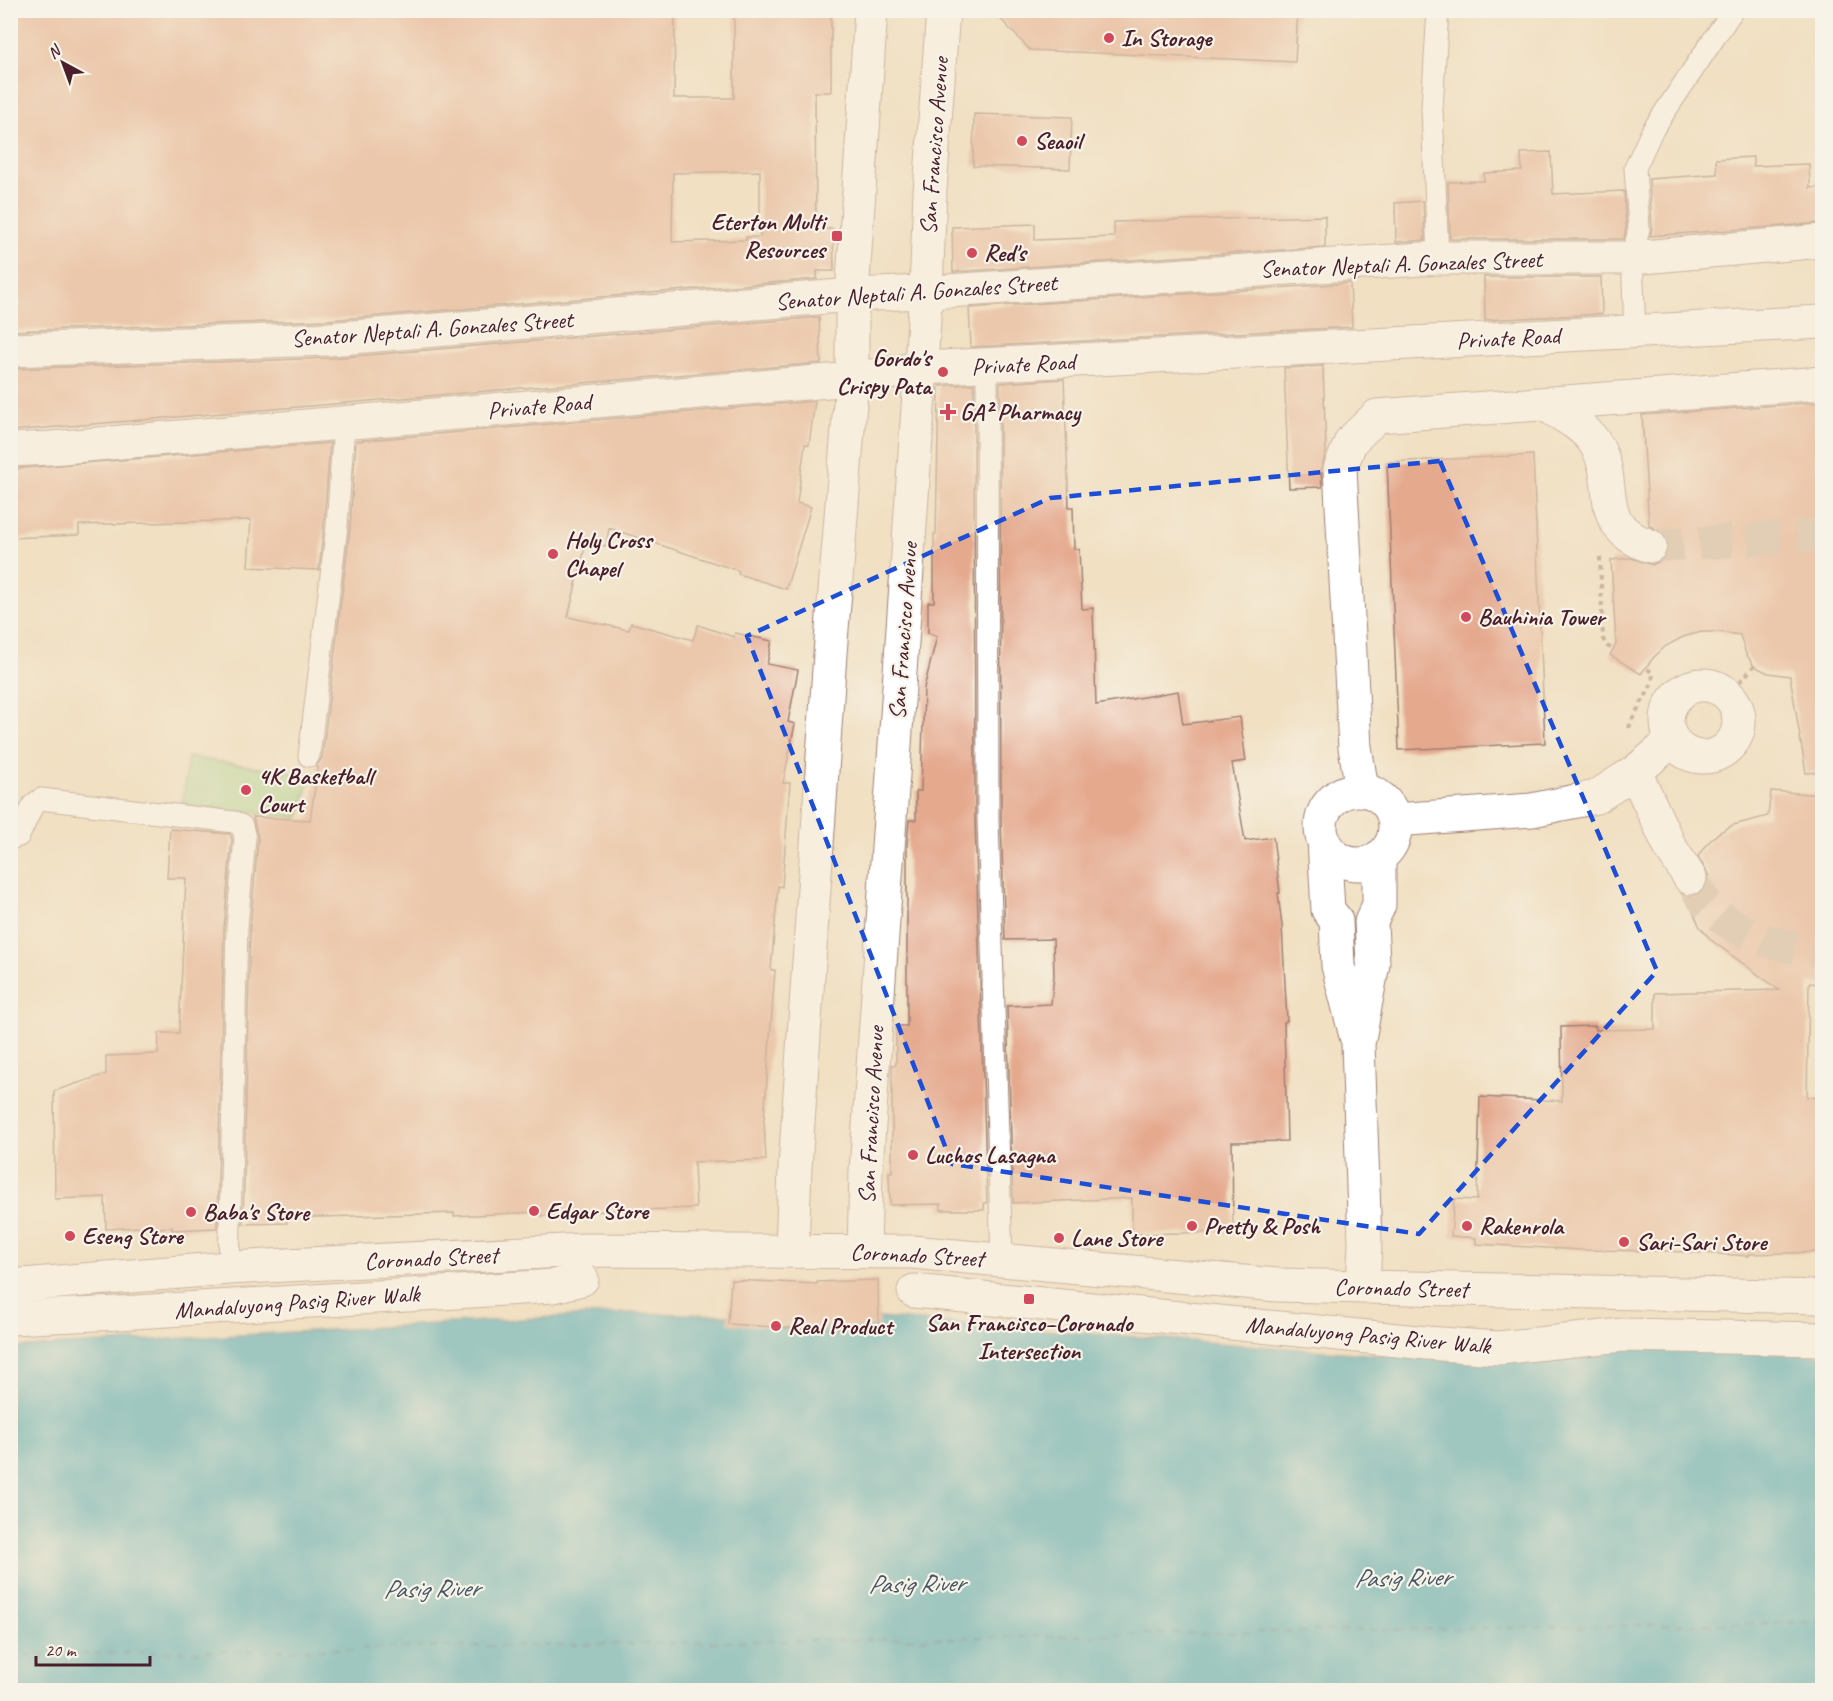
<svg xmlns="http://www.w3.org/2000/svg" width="1833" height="1701" font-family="Caveat,sans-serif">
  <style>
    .green { fill: #99d083; stroke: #727857; stroke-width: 1.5 }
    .water { fill: #3da8bc; stroke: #446474; stroke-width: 1.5 }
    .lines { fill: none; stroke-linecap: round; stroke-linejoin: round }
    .ferry { stroke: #455665; stroke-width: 1.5; stroke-dasharray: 8 6; stroke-linecap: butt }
    .building { fill: #e5a98e; fill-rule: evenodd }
    .street-tunnel { stroke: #d0b9a4; stroke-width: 33; stroke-dasharray: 33 16; stroke-linecap: butt }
    .lane-casing { stroke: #9e8076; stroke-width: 23 }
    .street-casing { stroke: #9e8076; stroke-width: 35 }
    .secondary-casing { stroke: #9e8076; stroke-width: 35 }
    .path { stroke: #9e8076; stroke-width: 4; stroke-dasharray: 4.5 4.5; stroke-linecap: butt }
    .lane { stroke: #fff; stroke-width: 21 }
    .street { stroke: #fff; stroke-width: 33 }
    .secondary { stroke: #fff; stroke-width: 33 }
    .marked { fill: none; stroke: #1d4ed8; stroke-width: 4.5; stroke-dasharray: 12 8; stroke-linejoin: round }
    .poi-dot { fill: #d1495b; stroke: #f7f3e8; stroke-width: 2 }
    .labels { text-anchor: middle; stroke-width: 4.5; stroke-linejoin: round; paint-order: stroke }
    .poi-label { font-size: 24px; font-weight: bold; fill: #4a1f2b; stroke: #f7f3e8; text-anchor: start }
    .street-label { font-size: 24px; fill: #4a1f2b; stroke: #f7f3e8 }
    .water-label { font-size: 26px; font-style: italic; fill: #455665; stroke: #f7f3e8 }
  </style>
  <rect width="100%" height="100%" fill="#f7f3e8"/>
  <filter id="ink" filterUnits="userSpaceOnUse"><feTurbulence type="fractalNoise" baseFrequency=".0167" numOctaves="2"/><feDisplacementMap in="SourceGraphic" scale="12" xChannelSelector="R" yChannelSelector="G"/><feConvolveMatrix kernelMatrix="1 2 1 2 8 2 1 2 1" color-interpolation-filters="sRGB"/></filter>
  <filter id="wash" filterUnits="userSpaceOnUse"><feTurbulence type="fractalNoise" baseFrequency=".008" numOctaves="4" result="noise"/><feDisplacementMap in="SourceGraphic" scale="24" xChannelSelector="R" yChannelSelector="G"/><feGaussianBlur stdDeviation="1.35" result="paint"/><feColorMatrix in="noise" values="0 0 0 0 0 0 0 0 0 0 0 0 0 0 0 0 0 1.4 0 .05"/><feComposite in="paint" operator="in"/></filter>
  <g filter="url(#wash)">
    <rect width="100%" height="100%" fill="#f1e0c2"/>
    <path class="green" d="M 188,757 L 311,775 L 299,818 L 182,805 Z"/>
    <path class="water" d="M 628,1313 L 879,1318 L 1489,1363 L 1610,1347 L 1822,1355 L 1822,1690 L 11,1690 L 11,1348 Z"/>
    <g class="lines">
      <path class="ferry" d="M 10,1655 L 1822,1622"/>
    </g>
    <g id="blocks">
      <path class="building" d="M 10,10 L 675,10 L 674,98 L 734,98 L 734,10 L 831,10 L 831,92 L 815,92 L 816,229 L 833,229 L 834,271 L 817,271 L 817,279 L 328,320 L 10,331 ZM 760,171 L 760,237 L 746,237 L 746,240 L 672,242 L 673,173 Z
        M 992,10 L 1298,10 L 1295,62 L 1030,50 Z
        M 974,114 L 1072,117 L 1070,169 L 973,166 Z
        M 1551,152 L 1553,194 L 1624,191 L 1626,228 L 1624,239 L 1450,239 L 1448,182 L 1484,181 L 1484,173 L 1522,171 L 1521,153 Z
        M 1753,157 L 1753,166 L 1809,164 L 1810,188 L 1822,187 L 1822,223 L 1650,236 L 1652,228 L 1649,179 L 1717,174 L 1716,159 Z
        M 1423,201 L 1425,240 L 1396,242 L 1395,203 Z
        M 1325,216 L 1325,247 L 953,272 L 952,227 L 1035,224 L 1035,240 L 1114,237 L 1114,222 Z
        M 1484,277 L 1601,277 L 1602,314 L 1485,320 Z
        M 1350,283 L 1352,327 L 971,347 L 969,308 Z
        M 819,317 L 821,363 L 10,431 L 10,369 L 331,358 Z
        M 1323,366 L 1326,452 L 1321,470 L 1322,487 L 1289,488 L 1284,368 Z
        M 1064,379 L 1069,507 L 1073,507 L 1074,549 L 1079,549 L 1082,609 L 1093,608 L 1096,705 L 1178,691 L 1183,724 L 1240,717 L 1246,761 L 1232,763 L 1245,841 L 1273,837 L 1280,893 L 1278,893 L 1282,926 L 1287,1021 L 1284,1022 L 1287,1141 L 1232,1142 L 1233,1232 L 1132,1234 L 1132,1198 L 1013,1203 L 1007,1006 L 1051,1004 L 1054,976 L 1053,939 L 1005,940 L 1001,820 L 1000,383 Z
        M 974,384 L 975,820 L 987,1203 L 984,1203 L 984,1210 L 941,1210 L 941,1204 L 890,1205 L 889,1172 L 892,1172 L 892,1065 L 896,1065 L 896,1026 L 907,1026 L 907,846 L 909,820 L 916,820 L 916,791 L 921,791 L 924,688 L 937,636 L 928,633 L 928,602 L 934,602 L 934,534 L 936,534 L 939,386 Z
        M 815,401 L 809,445 L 805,444 L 797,503 L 811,507 L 786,589 L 738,574 L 739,571 L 609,528 L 606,546 L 586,543 L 568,617 L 629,630 L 631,623 L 693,640 L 698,625 L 734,637 L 735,633 L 772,641 L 767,664 L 798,670 L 788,722 L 795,724 L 783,783 L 790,783 L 782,887 L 778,886 L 771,970 L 775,970 L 764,1120 L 766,1160 L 694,1162 L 696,1208 L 584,1212 L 584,1215 L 541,1216 L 541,1212 L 454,1216 L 454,1213 L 287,1218 L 287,1223 L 243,1224 L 250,928 L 258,839 L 253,817 L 310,820 L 318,767 L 316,766 L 322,758 L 350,527 L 356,441 Z
        M 1822,402 L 1822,772 L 1806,773 L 1790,676 L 1768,673 L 1754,666 L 1746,654 L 1740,635 L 1720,632 L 1701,632 L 1683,637 L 1666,646 L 1653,658 L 1641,674 L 1610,655 L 1616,644 L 1611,560 L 1632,558 L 1652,565 L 1661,561 L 1667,553 L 1669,544 L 1666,536 L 1649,525 L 1642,415 Z
        M 330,443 L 324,525 L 319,570 L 248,567 L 251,520 L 79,525 L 79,535 L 10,538 L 10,469 Z
        M 1533,455 L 1545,743 L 1399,750 L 1387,462 Z
        M 1771,791 L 1822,795 L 1822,984 L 1809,983 L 1807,1097 L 1822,1098 L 1822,1252 L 1749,1254 L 1749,1256 L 1667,1251 L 1581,1250 L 1476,1244 L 1476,1238 L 1451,1236 L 1454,1199 L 1477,1200 L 1480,1097 L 1562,1101 L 1561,1027 L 1596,1026 L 1596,1030 L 1655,1029 L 1655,993 L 1779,990 L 1711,940 L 1700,927 L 1693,912 L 1690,897 L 1700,894 L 1707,886 L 1709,876 L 1698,856 L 1705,846 L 1718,833 L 1733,825 L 1768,816 Z
        M 170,829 L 230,834 L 232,839 L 224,927 L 217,1228 L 172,1230 L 172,1227 L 141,1229 L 141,1227 L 106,1229 L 105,1197 L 55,1199 L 54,1091 L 106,1074 L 106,1056 L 158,1054 L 159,1033 L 179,1033 L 186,878 L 167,878 Z
        M 731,1280 L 817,1284 L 817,1282 L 878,1280 L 879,1327 L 806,1329 L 728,1324 Z"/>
    </g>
  </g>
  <g filter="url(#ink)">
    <use href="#blocks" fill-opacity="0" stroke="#9e8076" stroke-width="1.5"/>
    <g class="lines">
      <path class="street-tunnel" d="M 1650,546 L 1822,535
        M 1690,878 C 1696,887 1701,898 1708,905 C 1737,936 1782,948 1822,951"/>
      <g class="lane-casing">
        <path id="lane" d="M 1438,258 L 1432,108 L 1438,10
          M 1635,332 L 1632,258 L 1639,229 L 1635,168 L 1652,131 L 1733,10
          M 987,366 L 988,820 L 1002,1260
          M 309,756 L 337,526 L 344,424
          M 10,839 L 19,836 L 33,805 L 41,799 L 234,822 L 242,826 L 245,838 L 237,927 L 229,1268"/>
      </g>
      <g class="street-casing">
        <path id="street" d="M 10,350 L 329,339 L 852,295 L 948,291 L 1438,258 L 1632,258 L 1822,241
          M 1544,404 C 1562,415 1583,425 1595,443 C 1621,484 1590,525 1650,546
          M 10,450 L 51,448 L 852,379 L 921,368 L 1822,322
          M1667 721a36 36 0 1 1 72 0a36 36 0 1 1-72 0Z
          M 1635,772 L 1670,847 L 1690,878
          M 1362,789 L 1355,747 L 1340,469 L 1351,441 L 1377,416 L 1822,383
          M1321 827a37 37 0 1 1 74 0a37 37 0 1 1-74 0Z
          M 1395,820 L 1532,810 L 1596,797 L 1635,772 L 1673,740
          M 1324,840 L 1328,910 L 1336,920 L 1338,966 L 1356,1036
          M 1363,1287 L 1365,1243 L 1358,1044 L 1373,964 L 1371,922 L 1379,905 L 1379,857
          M 914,1291 L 1427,1343 L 1498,1348 L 1623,1335 L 1822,1339
          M 10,1318 L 119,1313 L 554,1286 L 582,1279"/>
      </g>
      <g class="secondary-casing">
        <path id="secondary" d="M 792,1250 L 795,1167 L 830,654 L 852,379 L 852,295 L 871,10
          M 864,1251 L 866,1170 L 926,291 L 930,191 L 943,10
          M 10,1286 L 229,1268 L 584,1250 L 912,1252 L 1277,1285 L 1822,1297"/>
      </g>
      <path class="path" d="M 1600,557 L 1603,639 L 1607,646 L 1613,649
        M 1728,695 L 1754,666
        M 1629,728 C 1634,709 1653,692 1653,673 L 1646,668"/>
      <use href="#lane" class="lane"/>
      <use href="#street" class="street"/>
      <use href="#secondary" class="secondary"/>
    </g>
  </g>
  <path d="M0 0H1833V1701H0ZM 1440,461 L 1657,971 L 1419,1234 L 952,1164 L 747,636 L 1050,498 Z" fill="#f1e0c2" fill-opacity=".55" fill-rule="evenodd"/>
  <path class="marked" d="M 1440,461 L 1657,971 L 1419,1234 L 952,1164 L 747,636 L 1050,498 Z"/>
  <g class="poi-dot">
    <circle cx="1109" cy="38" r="6"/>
    <circle cx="1022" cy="141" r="6"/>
    <rect x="831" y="230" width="12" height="12" rx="3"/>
    <circle cx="972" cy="253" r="6"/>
    <circle cx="943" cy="372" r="6"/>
    <path d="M945 403h6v6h6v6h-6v6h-6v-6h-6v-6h6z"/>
    <circle cx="553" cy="554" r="6"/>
    <circle cx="1466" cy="617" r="6"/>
    <circle cx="246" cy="790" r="6"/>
    <circle cx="913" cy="1155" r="6"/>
    <circle cx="534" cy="1211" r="6"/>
    <circle cx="191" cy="1212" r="6"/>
    <circle cx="1192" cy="1226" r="6"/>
    <circle cx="1467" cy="1226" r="6"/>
    <circle cx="70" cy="1236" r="6"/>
    <circle cx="1059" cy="1238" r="6"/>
    <circle cx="1624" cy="1242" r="6"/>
    <rect x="1023" y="1293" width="12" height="12" rx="3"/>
    <circle cx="776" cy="1326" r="6"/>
  </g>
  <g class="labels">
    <g class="poi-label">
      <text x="1121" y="46">In Storage</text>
      <text x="1034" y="149">Seaoil</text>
      <text x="825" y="230" text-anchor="end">Eterton Multi<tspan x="825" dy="28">Resources</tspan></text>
      <text x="984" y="261">Red's</text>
      <text x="931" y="366" text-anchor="end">Gordo's<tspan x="931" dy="28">Crispy Pata</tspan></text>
      <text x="960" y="420">GA² Pharmacy</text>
      <text x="565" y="548">Holy Cross<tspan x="565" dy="28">Chapel</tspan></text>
      <text x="1478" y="625">Bauhinia Tower</text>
      <text x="258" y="784">4K Basketball<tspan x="258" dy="28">Court</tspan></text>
      <text x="925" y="1163">Luchos Lasagna</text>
      <text x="546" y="1219">Edgar Store</text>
      <text x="203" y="1220">Baba's Store</text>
      <text x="1204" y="1234">Pretty &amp; Posh</text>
      <text x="1479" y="1234">Rakenrola</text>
      <text x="82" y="1244">Eseng Store</text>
      <text x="1071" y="1246">Lane Store</text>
      <text x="1636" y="1250">Sari-Sari Store</text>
      <text x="1029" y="1331" text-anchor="middle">San Francisco–Coronado<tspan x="1029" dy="28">Intersection</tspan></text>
      <text x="788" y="1334">Real Product</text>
    </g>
    <g class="street-label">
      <text transform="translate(934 146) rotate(-86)" y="8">San Francisco Avenue</text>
      <text transform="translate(1401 264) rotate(-2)" y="8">Senator Neptali A. Gonzales Street</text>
      <text transform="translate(916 292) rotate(-4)" y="8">Senator Neptali A. Gonzales Street</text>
      <text transform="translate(432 329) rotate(-4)" y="8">Senator Neptali A. Gonzales Street</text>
      <text transform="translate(1508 338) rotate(-3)" y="8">Private Road</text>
      <text transform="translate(1023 364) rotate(-3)" y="8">Private Road</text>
      <text transform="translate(539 406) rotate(-5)" y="8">Private Road</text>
      <text transform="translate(903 631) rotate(-86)" y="8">San Francisco Avenue</text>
      <text transform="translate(871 1115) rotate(-87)" y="8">San Francisco Avenue</text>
      <text transform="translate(917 1255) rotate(3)" y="8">Coronado Street</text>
      <text transform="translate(431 1258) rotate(-3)" y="8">Coronado Street</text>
      <text transform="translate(1401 1288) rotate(1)" y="8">Coronado Street</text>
      <text transform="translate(297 1302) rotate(-4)" y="8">Mandaluyong Pasig River Walk</text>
      <text transform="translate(1368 1335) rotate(5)" y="8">Mandaluyong Pasig River Walk</text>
    </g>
    <g class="water-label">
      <text transform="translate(1402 1577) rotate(-1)" y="9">Pasig River</text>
      <text transform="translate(916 1583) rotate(-1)" y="9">Pasig River</text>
      <text transform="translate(431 1588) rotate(-1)" y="9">Pasig River</text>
    </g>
  </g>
  <rect width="1833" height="1701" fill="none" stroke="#f7f3e8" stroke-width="36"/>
  <g transform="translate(63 63) rotate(319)" stroke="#f7f3e8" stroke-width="4.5" paint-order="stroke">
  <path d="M0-4.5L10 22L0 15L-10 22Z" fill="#4a1f2b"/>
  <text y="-9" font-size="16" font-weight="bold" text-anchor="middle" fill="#4a1f2b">N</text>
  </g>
  <path d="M36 1656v9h114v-9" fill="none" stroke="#4a1f2b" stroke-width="3"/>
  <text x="45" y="1656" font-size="18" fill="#4a1f2b" stroke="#f7f3e8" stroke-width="4.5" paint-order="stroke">20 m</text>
</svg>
